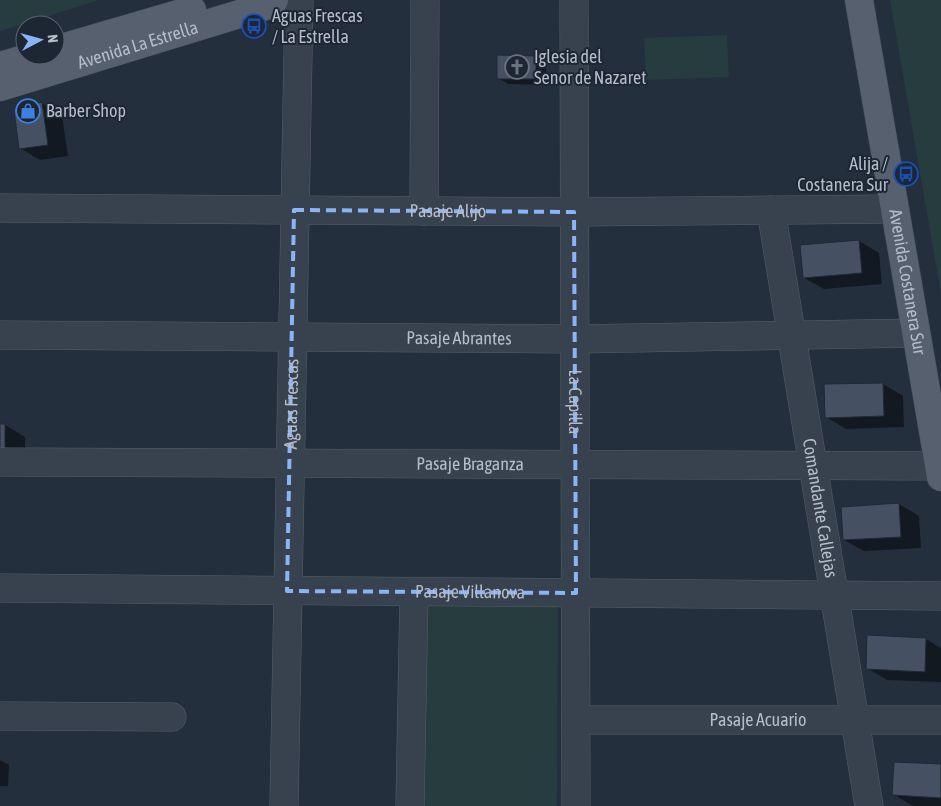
<svg xmlns="http://www.w3.org/2000/svg" width="941" height="806" font-family="'Asap Condensed',sans-serif">
  <style>
    .green { fill: #263c3f }
    .shadow { fill: #0007 }
    .building { fill: #455162; stroke: #1f2835 }
    .lines { fill: none; stroke-linecap: round; stroke-linejoin: round }
    .minor-casing { stroke: #565f6c; stroke-width: 29 }
    .major-casing { stroke: #414a57; stroke-width: 29 }
    .minor { stroke: #38414e; stroke-width: 28 }
    .major { stroke: #56606e; stroke-width: 28 }
    .marked { fill: none; stroke: #8ab4f8; stroke-width: 4; stroke-dasharray: 10 6; stroke-linejoin: round }
    .labels { text-anchor: middle; stroke-width: 4; stroke-linejoin: round; paint-order: stroke }
    .poi-label { font-size: 18px; fill: #b4bcc9; stroke: #1d2633; text-anchor: start }
    .street-label { font-size: 18px; fill: #b4bcc9; stroke: #1d2633 }
  </style>
  <rect width="100%" height="100%" fill="#242f3e"/>
  <path class="green" d="M 0,0 L 99,0 L 0,31 Z
    M 890,0 L 941,0 L 941,294 Z
    M 727,35 L 729,77 L 646,80 L 644,38 Z
    M 424,599 L 558,603 L 557,806 L 423,806 Z"/>
  <path class="shadow" d="M 498,57 L 536,57 L 546,63 L 546,85 L 508,84 L 498,78 Z
    M 42,103 L 62,115 L 68,156 L 40,160 L 20,148 L 15,111 Z
    M 859,241 L 879,253 L 882,284 L 824,289 L 804,278 Z
    M 883,384 L 903,396 L 904,427 L 846,429 L 826,417 Z
    M 0,425 L 5,425 L 25,437 L 25,460 L 0,460 Z
    M 899,504 L 919,516 L 921,548 L 864,551 L 844,540 L 842,508 Z
    M 926,639 L 941,648 L 941,682 L 887,680 L 867,668 Z
    M 0,760 L 9,765 L 8,786 L 0,786 Z
    M 941,765 L 941,806 L 913,806 L 894,795 Z"/>
  <path class="building" d="M 497,55 L 536,56 L 536,79 L 497,79 Z
    M 42,102 L 48,145 L 19,149 L 14,110 Z
    M 859,240 L 862,273 L 803,278 L 800,245 Z
    M 883,383 L 884,416 L 825,418 L 824,384 Z
    M 0,424 L 5,424 L 5,449 L 0,449 Z
    M 899,503 L 901,537 L 843,540 L 841,507 Z
    M 867,635 L 926,638 L 925,672 L 866,669 Z
    M 894,762 L 941,764 L 941,798 L 892,795 Z"/>
  <g class="lines">
    <g class="minor-casing">
      <g id="minor">
        <path id="s1" d="M 574,0 L 576,806"/>
        <path id="s2" d="M 0,208 L 574,212 L 895,209"/>
        <path id="s3" d="M 771,210 L 869,806"/>
        <path d="M 424,211 L 425,0"/>
        <path id="s4" d="M 0,335 L 575,339 L 916,333"/>
        <path id="s5" d="M 0,462 L 939,466"/>
        <path id="s6" d="M 0,588 L 941,596"/>
        <path d="M 0,716 L 172,717"/>
        <path id="s7" d="M 576,720 L 941,720"/>
        <path id="s8" d="M 284,806 L 299,0"/>
        <path d="M 410,806 L 414,592"/>
      </g>
    </g>
    <g class="major-casing">
      <g id="major">
        <path id="s9" d="M 859,0 L 941,477"/>
        <path d="M 55,50 L 192,10"/>
        <path d="M 0,66 L 38,55"/>
        <path id="s10" d="M 0,87 L 269,5 L 274,0"/>
      </g>
    </g>
    <use href="#minor" class="minor"/>
    <use href="#major" class="major"/>
  </g>
  <path class="marked" d="M 294,210 L 574,212 L 576,593 L 287,591 Z"/>
  <defs>
    <g id="bus-ring" transform="scale(1.25)"><circle r="9.5" fill="#1d2633" stroke="#1a4fb4" stroke-width="1.5"/><path d="M-5-6H5V4H4V6H2V4H-2V6H-4V4H-5ZM-3.5-4V0h7V-4ZM-3.5 1.2v1.5H-2V1.2ZM2 1.2v1.5H3.5V1.2Z" fill="#1a4fb4"/></g>
    <g id="church-ring" transform="scale(1.25)"><circle r="9.5" fill="#1d2633" stroke="#6b7280" stroke-width="1.5"/><path d="M-1.2-6h2.4v3.5h3.3v2.4h-3.3V6h-2.4V-.1h-3.3v-2.4h3.3Z" fill="#6b7280"/></g>
    <g id="shop-ring" transform="scale(1.25)"><circle r="9.5" fill="#1d2633" stroke="#3f7fe0" stroke-width="1.5"/><path d="M-5-2.5h2.3a2.7 3.5 0 0 1 5.4 0H5L5.5 6h-11ZM-1.5-2.5h3a1.5 2.3 0 0 0-3 0Z" fill="#3f7fe0"/></g>
  </defs>
  <g fill-rule="evenodd">
    <use href="#bus-ring" x="254" y="26"/>
    <use href="#church-ring" x="517" y="67"/>
    <use href="#shop-ring" x="28" y="111"/>
    <use href="#bus-ring" x="906" y="174"/>
  </g>
  <g class="labels">
    <g class="poi-label">
      <text x="272" y="22">Aguas Frescas<tspan x="272" dy="21">/ La Estrella</tspan></text>
      <text x="534" y="63">Iglesia del<tspan x="534" dy="21">Senor de Nazaret</tspan></text>
      <text x="46" y="117">Barber Shop</text>
      <text x="888" y="170" text-anchor="end">Alija /<tspan x="888" dy="21">Costanera Sur</tspan></text>
    </g>
    <g class="street-label">
      <text dy="6" stroke="none"><textPath href="#s10" startOffset="144">Avenida La Estrella</textPath></text>
      <text dy="6" stroke="none"><textPath href="#s2" startOffset="448">Pasaje Alijo</textPath></text>
      <text dy="6" stroke="none"><textPath href="#s9" startOffset="286">Avenida Costanera Sur</textPath></text>
      <text dy="6" stroke="none"><textPath href="#s4" startOffset="459">Pasaje Abrantes</textPath></text>
      <text dy="6" stroke="none"><textPath href="#s8" startOffset="402">Aguas Frescas</textPath></text>
      <text dy="6" stroke="none"><textPath href="#s1" startOffset="402">La Capilla</textPath></text>
      <text dy="6" stroke="none"><textPath href="#s5" startOffset="470">Pasaje Braganza</textPath></text>
      <text dy="6" stroke="none"><textPath href="#s3" startOffset="302">Comandante Callejas</textPath></text>
      <text dy="6" stroke="none"><textPath href="#s6" startOffset="470">Pasaje Villanova</textPath></text>
      <text dy="6" stroke="none"><textPath href="#s7" startOffset="182">Pasaje Acuario</textPath></text>
    </g>
  </g>
  <g transform="translate(40 40) rotate(84)"><circle r="24" fill="#1d2633" stroke="#59626f"/>
  <path d="M0-4L9 19L0 12L-9 19Z" fill="#8ab4f8"/>
  <text y="-8" font-size="14" font-weight="bold" text-anchor="middle" fill="#b4bcc9">N</text>
  </g>
</svg>
